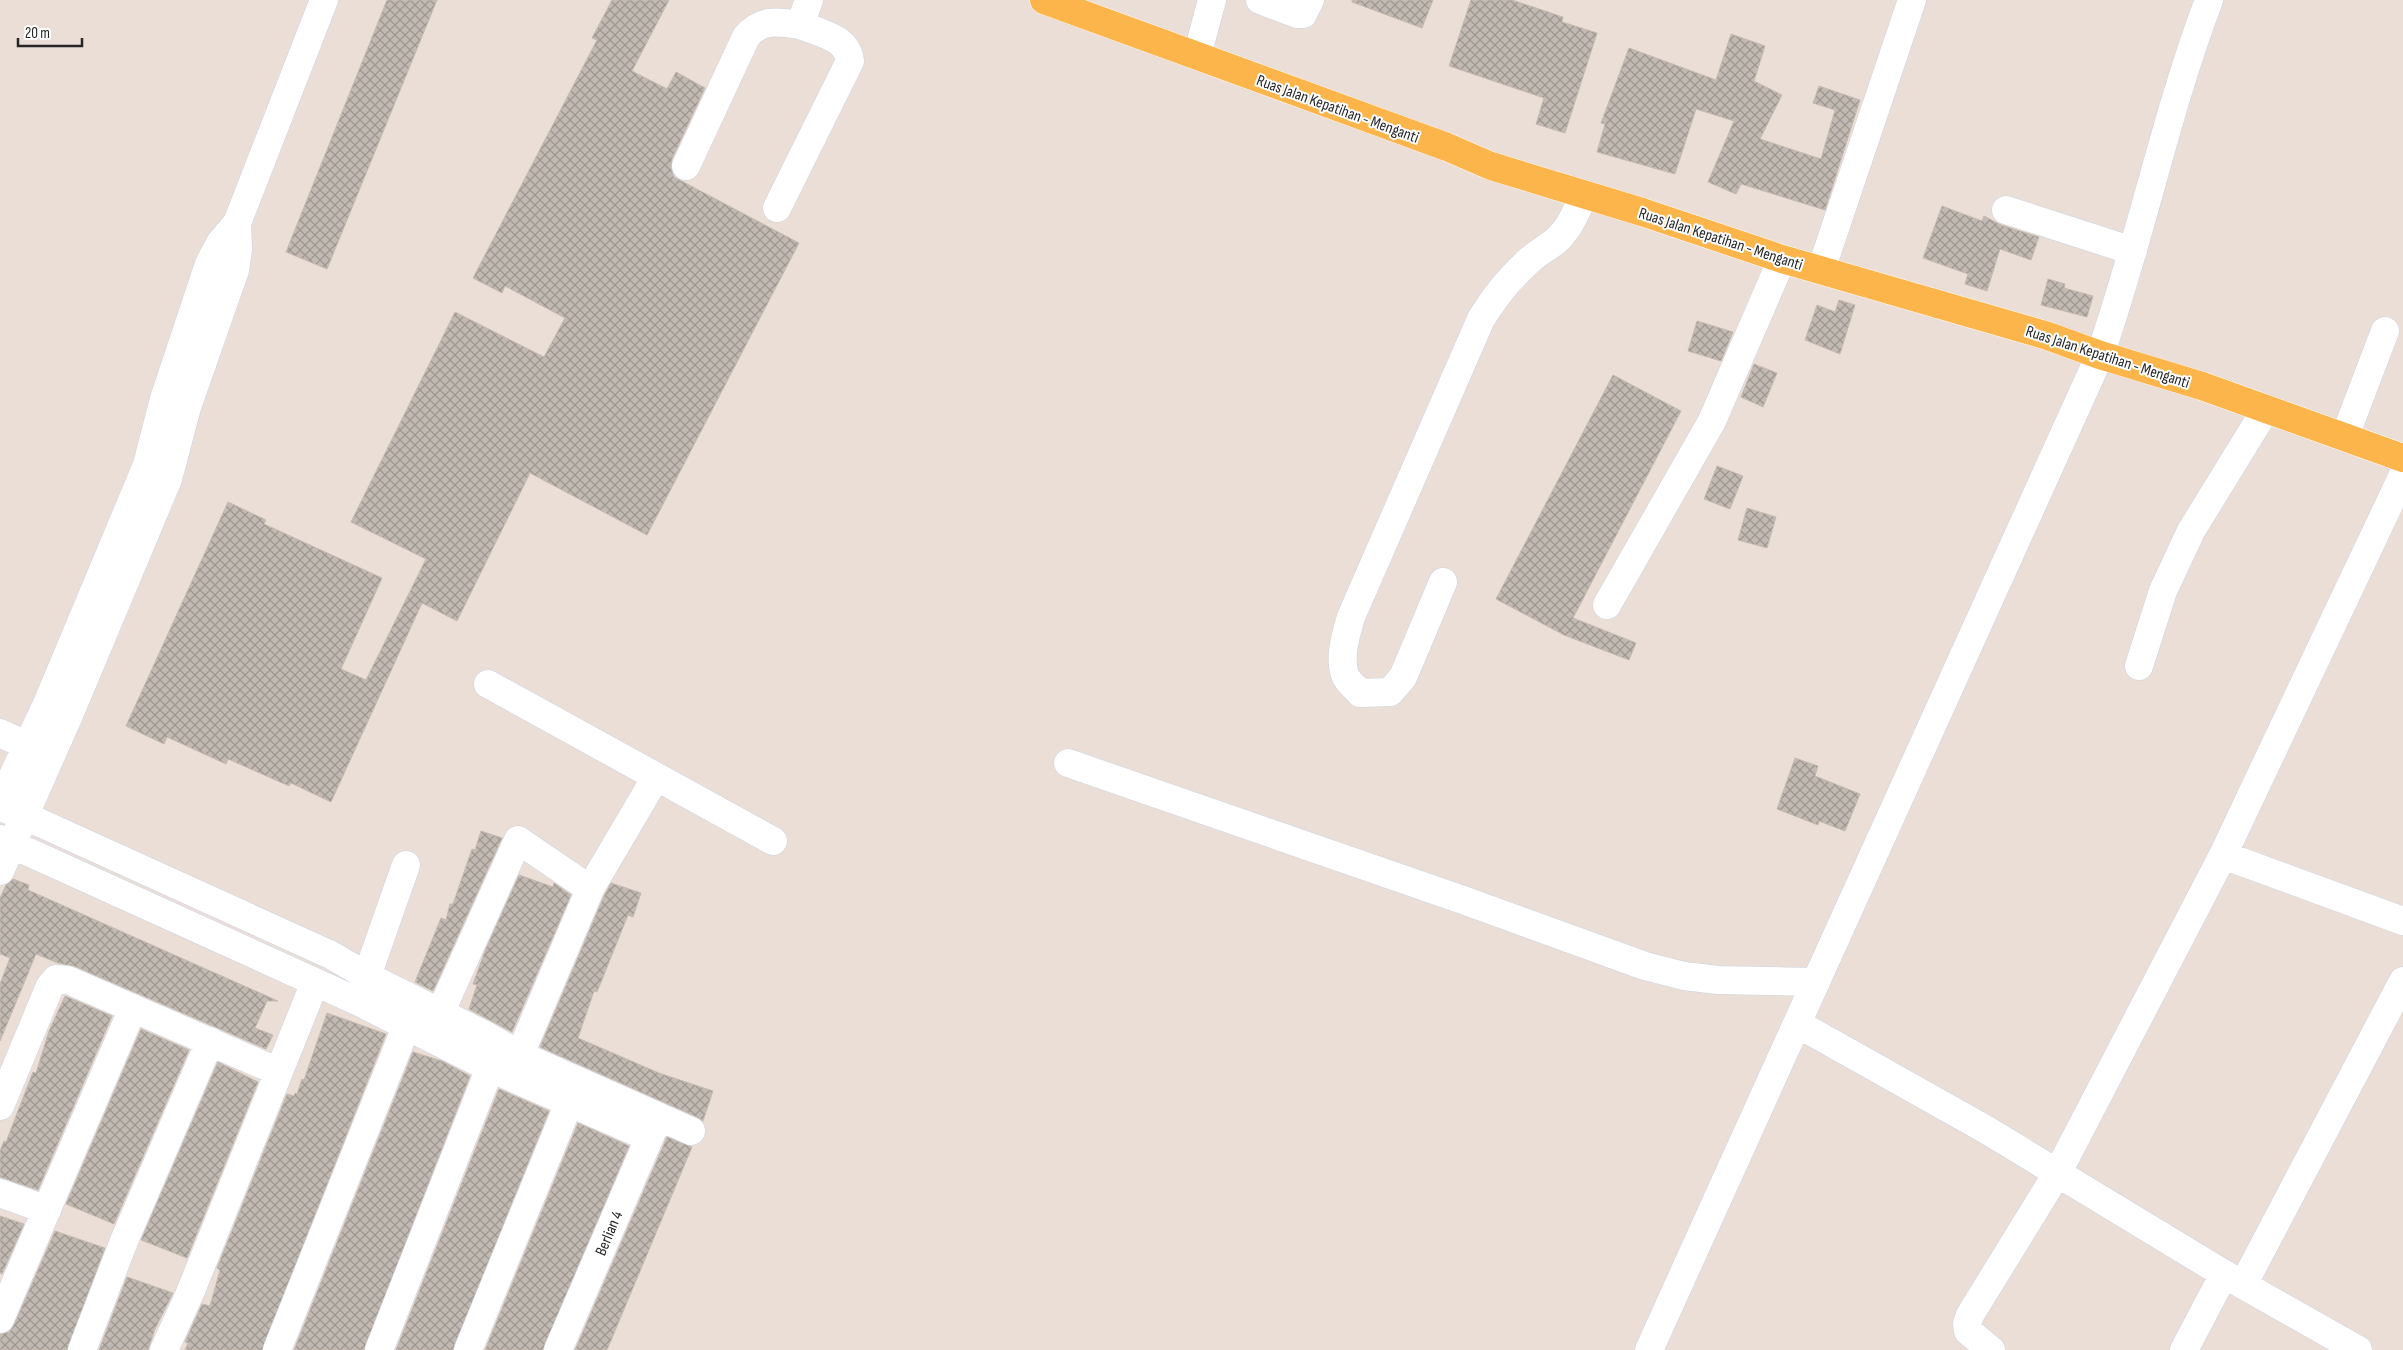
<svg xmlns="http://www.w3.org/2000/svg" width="2403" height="1350" font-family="'Sofia Sans Condensed',sans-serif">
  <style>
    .building { fill: url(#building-cross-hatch); stroke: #c6bab0 }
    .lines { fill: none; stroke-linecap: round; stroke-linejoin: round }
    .minor-casing { stroke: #cbd3e1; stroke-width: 29 }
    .major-casing { stroke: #fff; stroke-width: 29 }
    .minor { stroke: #fff; stroke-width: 28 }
    .major { stroke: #fbb54b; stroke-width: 28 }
    .labels { text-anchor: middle; stroke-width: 4; stroke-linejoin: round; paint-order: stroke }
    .street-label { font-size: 16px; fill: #262626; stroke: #fff }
  </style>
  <defs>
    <pattern id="building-cross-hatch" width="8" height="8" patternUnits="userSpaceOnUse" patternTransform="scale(1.25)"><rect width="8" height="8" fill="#c2bab2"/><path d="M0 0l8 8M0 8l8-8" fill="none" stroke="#9d9791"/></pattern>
  </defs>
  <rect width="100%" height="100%" fill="#ebded6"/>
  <path class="building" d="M 387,0 L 437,0 L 327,269 L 286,252 Z
    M 612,0 L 669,0 L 632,71 L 667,89 L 676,72 L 705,88 L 672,159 L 671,168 L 674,177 L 799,243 L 647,535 L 530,473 L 457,621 L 422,603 L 331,802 L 291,783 L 289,786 L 228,759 L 226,764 L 167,737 L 164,744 L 126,726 L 228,502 L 266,520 L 264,524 L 382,578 L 341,669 L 366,680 L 426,559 L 351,522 L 455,312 L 544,357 L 565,318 L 505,286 L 502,293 L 473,278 L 597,40 L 592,38 Z
    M 1352,0 L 1433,0 L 1422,28 L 1352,2 Z
    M 1471,0 L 1512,0 L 1563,17 L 1562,22 L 1597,33 L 1565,133 L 1536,124 L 1544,98 L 1449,66 Z
    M 1731,34 L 1765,46 L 1754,81 L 1782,95 L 1760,139 L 1821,159 L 1835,110 L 1813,103 L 1819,86 L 1860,100 L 1825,210 L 1741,184 L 1736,194 L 1708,182 L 1734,121 L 1696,109 L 1675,174 L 1597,152 L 1605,124 L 1601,123 L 1629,48 L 1716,80 Z
    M 1942,206 L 1982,221 L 1984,216 L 2001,225 L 2039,237 L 2031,260 L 2000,249 L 1987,291 L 1965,284 L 1968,274 L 1923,258 Z
    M 2048,279 L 2065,284 L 2064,288 L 2093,296 L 2087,317 L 2041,305 Z
    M 1839,300 L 1855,305 L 1840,354 L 1805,340 L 1817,305 L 1835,312 Z
    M 1697,321 L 1733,332 L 1721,361 L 1688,351 Z
    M 1754,364 L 1777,373 L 1763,407 L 1741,397 Z
    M 1613,375 L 1681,411 L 1573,618 L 1636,643 L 1629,660 L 1564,635 L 1496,599 Z
    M 1717,466 L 1743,476 L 1730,509 L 1704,499 Z
    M 1747,508 L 1776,517 L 1767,548 L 1738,540 Z
    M 1795,758 L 1818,766 L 1815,776 L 1860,794 L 1845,831 L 1819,821 L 1818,825 L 1777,809 Z
    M 481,831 L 502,838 L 433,991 L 415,982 L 441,918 L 446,920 L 450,904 L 453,904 L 472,849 L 475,850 Z
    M 519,875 L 553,887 L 554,883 L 571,895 L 512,1032 L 469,1009 L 477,985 L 473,984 L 485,951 Z
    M 13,879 L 29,885 L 28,890 L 278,1001 L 267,1001 L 255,1028 L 273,1035 L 266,1049 L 74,966 L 58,963 L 36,954 L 0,1041 L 0,984 L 10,958 L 0,954 L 0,898 L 6,885 Z
    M 611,883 L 641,893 L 633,917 L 628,915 L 597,992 L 594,991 L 578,1038 L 659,1073 L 713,1091 L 703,1121 L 697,1117 L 540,1047 L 604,896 Z
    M 65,996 L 112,1016 L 38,1190 L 0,1177 L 0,1151 L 4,1141 L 6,1142 L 33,1072 L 36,1073 L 49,1031 Z
    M 327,1013 L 386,1034 L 262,1350 L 185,1350 L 188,1343 L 185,1342 L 202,1304 L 210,1306 L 220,1270 L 217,1268 L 287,1094 L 294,1096 L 295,1093 L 297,1094 L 302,1079 L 304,1080 Z
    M 141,1029 L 189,1050 L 114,1224 L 66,1204 Z
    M 413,1052 L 442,1061 L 470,1076 L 364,1350 L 294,1350 Z
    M 218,1062 L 258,1082 L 187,1258 L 141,1240 Z
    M 499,1089 L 549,1111 L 453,1350 L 396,1350 Z
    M 578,1123 L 629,1146 L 543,1350 L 485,1350 Z
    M 667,1137 L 692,1147 L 607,1350 L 575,1350 Z
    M 0,1216 L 24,1224 L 2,1274 L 0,1273 Z
    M 55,1231 L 105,1248 L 67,1350 L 0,1350 L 0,1334 L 9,1332 L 14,1325 Z
    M 127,1277 L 173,1293 L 155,1329 L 148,1350 L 99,1350 Z"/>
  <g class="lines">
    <g class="minor-casing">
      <path id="minor" d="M 1260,0 L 1297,14 L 1303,14 L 1310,0
        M 1197,56 L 1212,0
        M 686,166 L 746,37 C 761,18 779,22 800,25 L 809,0
        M 777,208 L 850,61 C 847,37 820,33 800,25
        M 2006,210 L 2133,251
        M 1821,270 L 1912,0
        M 2345,436 L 2385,331
        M 1443,582 L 1403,677 L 1390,692 L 1360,693 C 1356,688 1349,683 1346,677 C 1338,660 1346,634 1351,617 L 1481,319 C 1495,296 1511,276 1531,259 C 1542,249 1556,244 1564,232 C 1573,222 1578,206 1585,194
        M 1607,605 L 1712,421 L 1782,259
        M 2139,666 L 2163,591 L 2191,531 L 2266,409
        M 488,684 L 773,841
        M 0,733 L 28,746
        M 1068,763 L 1463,900 L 1645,966 L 1684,976 L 1718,980 L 1816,982
        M 0,803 L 47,704 L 147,465 L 164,399 L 209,264 L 220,243 L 237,223 L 324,0
        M 0,807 L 25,816 L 331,955 L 367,976 L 485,1035 L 520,1055 L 691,1131
        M 0,839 L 359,1002 L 490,1068 L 648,1137
        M 2223,855 L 2403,921
        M 0,871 L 69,715 L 168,479 L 187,407 L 235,270 L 238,250 L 237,223
        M 361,993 L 406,865
        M 1798,1024 L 1985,1129 L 2224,1274 L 2358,1350
        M 433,1029 L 518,840 L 590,889
        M 513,1071 L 590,889 L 656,777
        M 0,1106 L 50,986 L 56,979 L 68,980 L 279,1072
        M 0,1193 L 47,1210
        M 2243,1285 L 2403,981
        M 0,1319 L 133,1008
        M 82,1350 L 124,1241 L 210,1041
        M 164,1350 L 190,1293 L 315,982
        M 277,1350 L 406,1027
        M 379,1350 L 490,1068
        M 468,1350 L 569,1103
        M 558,1350 L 657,1120
        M 1649,1350 L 2100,355 C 2141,238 2165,116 2209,0
        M 1991,1350 L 1968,1331 L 1967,1324 L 1970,1315 L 2058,1172 L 2223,855 L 2403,475
        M 2184,1350 L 2224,1274"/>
    </g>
    <g class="major-casing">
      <path id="major" d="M 1044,0 L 1447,147 L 1491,166 L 1642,212 L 1782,259 L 2048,336 L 2100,355 L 2202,386 L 2403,458"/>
    </g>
    <use href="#minor" class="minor"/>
    <use href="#major" class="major"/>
  </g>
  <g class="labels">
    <g class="street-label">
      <text transform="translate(1338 108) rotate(20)" y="6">Ruas Jalan Kepatihan - Menganti</text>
      <text transform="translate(1721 238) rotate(18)" y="6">Ruas Jalan Kepatihan - Menganti</text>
      <text transform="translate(2108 356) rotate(18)" y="6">Ruas Jalan Kepatihan - Menganti</text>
      <text transform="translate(608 1233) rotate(-67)" y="6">Berlian 4</text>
    </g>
  </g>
  <path d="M18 38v8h64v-8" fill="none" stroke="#262626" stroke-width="2.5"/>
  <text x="25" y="38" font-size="15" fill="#262626" stroke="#ffffff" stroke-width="4" paint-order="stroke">20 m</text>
</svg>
